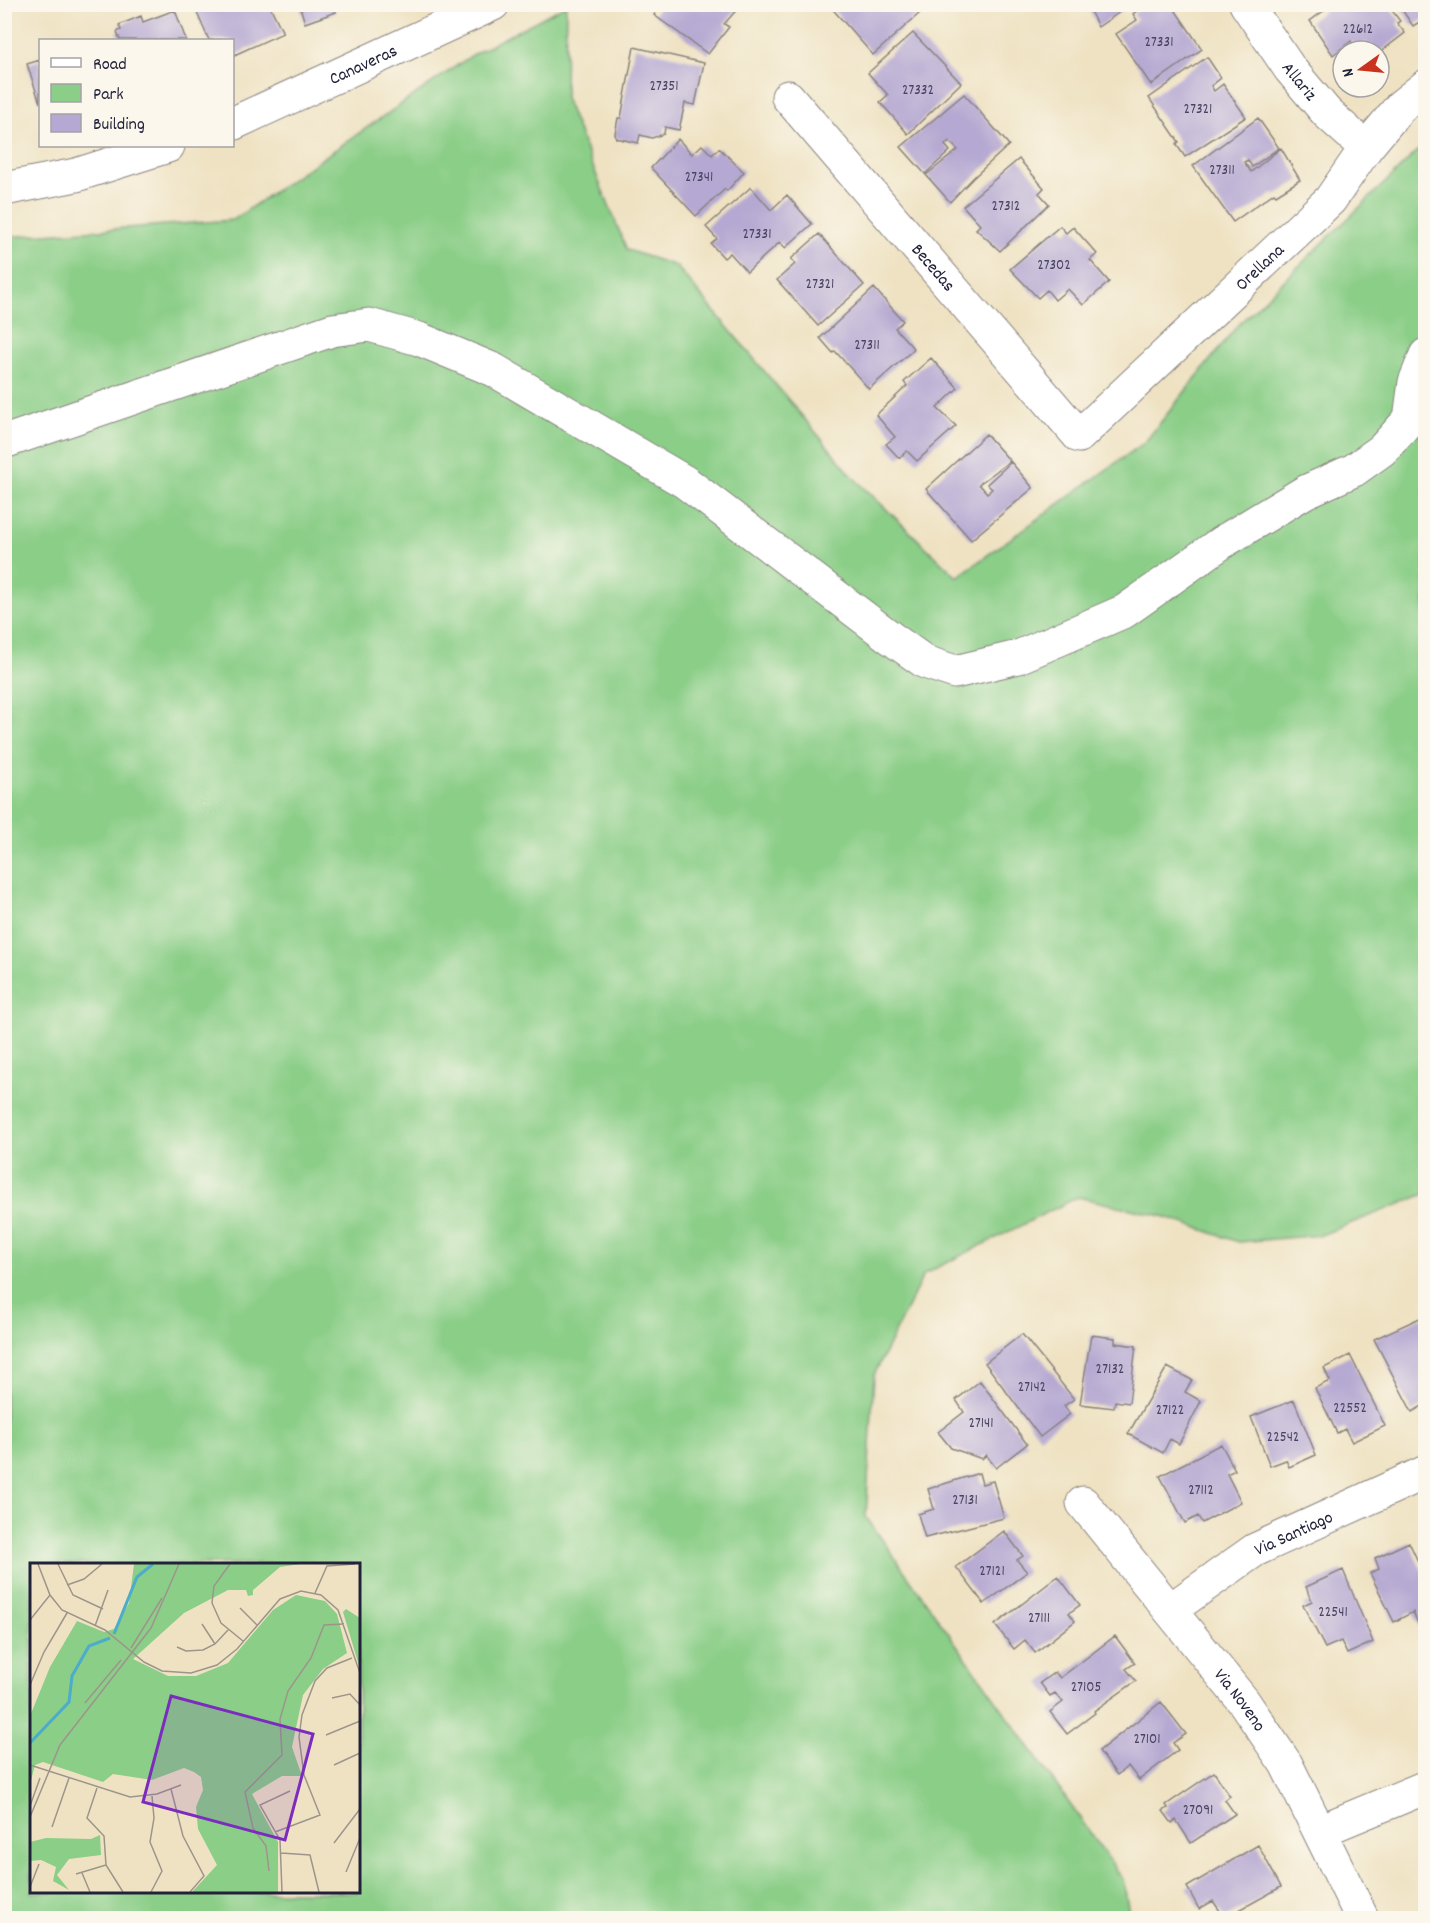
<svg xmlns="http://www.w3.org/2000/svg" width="1430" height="1923" font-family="Dekko,sans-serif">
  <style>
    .green { fill: #8ace87; stroke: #567861; stroke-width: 1.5; fill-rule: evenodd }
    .building { fill: #b5a8d2 }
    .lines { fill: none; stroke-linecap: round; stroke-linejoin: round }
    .minor-casing { stroke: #88827e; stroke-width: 35 }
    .minor { stroke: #fff; stroke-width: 33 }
    .labels { text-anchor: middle; stroke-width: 5; stroke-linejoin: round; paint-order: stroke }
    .number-label { font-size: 15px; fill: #474461 }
    .street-label { font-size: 18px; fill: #22223b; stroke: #fbf7ec }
    .inset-river { fill: none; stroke: #4caccb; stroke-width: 3 }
    .inset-road { fill: none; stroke: #9d958c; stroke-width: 1.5 }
    .view { fill: #7b2cbf; fill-opacity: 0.15; stroke: #7b2cbf; stroke-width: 3 }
    .inset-edge { fill: none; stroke: #22223b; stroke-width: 3 }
  </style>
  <rect width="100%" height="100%" fill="#fbf7ec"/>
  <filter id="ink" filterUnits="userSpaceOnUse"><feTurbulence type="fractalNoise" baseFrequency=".0167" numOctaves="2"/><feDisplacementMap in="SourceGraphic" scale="12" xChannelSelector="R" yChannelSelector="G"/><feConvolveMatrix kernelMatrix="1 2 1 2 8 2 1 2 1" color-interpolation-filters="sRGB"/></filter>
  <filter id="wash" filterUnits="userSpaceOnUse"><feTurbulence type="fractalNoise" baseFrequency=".008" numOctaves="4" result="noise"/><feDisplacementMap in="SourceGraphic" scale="24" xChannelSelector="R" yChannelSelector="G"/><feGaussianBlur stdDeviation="1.35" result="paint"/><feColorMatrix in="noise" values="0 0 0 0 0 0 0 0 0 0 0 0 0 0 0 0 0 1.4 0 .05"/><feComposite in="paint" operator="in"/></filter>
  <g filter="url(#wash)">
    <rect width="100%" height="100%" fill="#efe2c2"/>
    <path class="green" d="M 566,5 L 565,98 L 627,250 L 676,266 L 855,479 L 957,577 L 1145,442 L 1238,325 L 1425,144 L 1425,1194 L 1321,1235 L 1239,1242 L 1162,1216 L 1078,1197 L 924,1274 L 874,1375 L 866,1517 L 1123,1879 L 1130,1918 L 5,1918 L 5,237 L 233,220 L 474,54 ZM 32,1564 L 358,1564 L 358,1892 L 32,1892 Z"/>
    <g id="blocks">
      <path class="building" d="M 193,4 L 269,4 L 283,33 L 232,56 L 232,40 L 209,40 Z
        M 299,4 L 339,4 L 333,7 L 336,12 L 305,23 Z
        M 661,4 L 739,4 L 741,5 L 724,24 L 729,27 L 708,54 L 654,15 Z
        M 828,4 L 913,4 L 920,13 L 873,55 Z
        M 1146,4 L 1171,4 L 1202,49 L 1151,85 L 1116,34 L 1137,20 L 1133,14 Z
        M 1333,4 L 1387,4 L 1400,21 L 1397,23 L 1405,33 L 1379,53 L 1373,47 L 1371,49 L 1366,42 L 1357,49 L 1351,41 L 1333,55 L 1310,21 Z
        M 1398,4 L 1426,4 L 1426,18 L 1413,26 Z
        M 1087,5 L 1130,5 L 1098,27 Z
        M 175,10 L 186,40 L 120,40 L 117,32 L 121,30 L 119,25 L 141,16 L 143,22 Z
        M 913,33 L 961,83 L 908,134 L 880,102 L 888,95 L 868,73 Z
        M 634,47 L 704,63 L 695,105 L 685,103 L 679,130 L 665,127 L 664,134 L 652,138 L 640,135 L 638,143 L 616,138 L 615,134 L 618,118 L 621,118 Z
        M 1207,57 L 1221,78 L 1211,86 L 1214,91 L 1223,84 L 1246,117 L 1185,157 L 1176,144 L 1179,142 L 1149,98 Z
        M 40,60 L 40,103 L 27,64 Z
        M 964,94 L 1009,145 L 973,178 L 950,202 L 926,175 L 958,150 L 949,141 L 945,145 L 950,151 L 925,174 L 901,147 Z
        M 1258,118 L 1279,148 L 1252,167 L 1248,160 L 1244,162 L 1251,172 L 1281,148 L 1300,180 L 1276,195 L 1274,193 L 1233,222 L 1193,166 Z
        M 678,139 L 692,154 L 702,145 L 712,155 L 719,148 L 744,172 L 727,191 L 725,189 L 696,216 L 651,168 Z
        M 1019,159 L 1044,188 L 1039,193 L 1049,204 L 1000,251 L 976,229 L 980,225 L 963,206 Z
        M 751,187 L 771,210 L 787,195 L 812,224 L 785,248 L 780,242 L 747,272 L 730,253 L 724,258 L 711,244 L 717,239 L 706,227 Z
        M 1060,226 L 1066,233 L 1073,227 L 1097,254 L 1090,260 L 1109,282 L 1083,305 L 1068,289 L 1055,300 L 1047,290 L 1038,298 L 1010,269 Z
        M 819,234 L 864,285 L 818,326 L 777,280 L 795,264 L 791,259 Z
        M 874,288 L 903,321 L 895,328 L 914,349 L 869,389 L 835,351 L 833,353 L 820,338 Z
        M 931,358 L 958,388 L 937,408 L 956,426 L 917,461 L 907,451 L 899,458 L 886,444 L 895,437 L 876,415 L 907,386 L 904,382 Z
        M 986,434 L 1010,461 L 979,484 L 987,493 L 992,489 L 987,484 L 1011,462 L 1033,488 L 971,540 L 926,489 Z
        M 1422,1317 L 1426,1322 L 1426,1404 L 1412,1412 L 1374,1339 Z
        M 1022,1334 L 1074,1399 L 1064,1406 L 1070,1414 L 1040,1437 L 985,1363 Z
        M 1091,1335 L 1115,1338 L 1115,1343 L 1136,1346 L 1129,1403 L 1115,1401 L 1114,1408 L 1080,1404 Z
        M 1350,1355 L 1385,1426 L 1352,1442 L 1345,1429 L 1337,1433 L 1315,1388 L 1330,1381 L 1324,1368 Z
        M 1167,1367 L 1192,1380 L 1185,1392 L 1201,1401 L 1179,1444 L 1170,1439 L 1163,1453 L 1128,1434 Z
        M 980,1381 L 1027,1444 L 996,1468 L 986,1455 L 982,1459 L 951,1448 L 938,1432 L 964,1412 L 956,1400 Z
        M 1294,1400 L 1316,1455 L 1289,1467 L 1286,1460 L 1270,1466 L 1251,1417 Z
        M 1221,1444 L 1235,1470 L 1227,1474 L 1241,1502 L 1202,1523 L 1198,1516 L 1185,1523 L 1160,1476 Z
        M 979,1473 L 982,1484 L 993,1481 L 1004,1518 L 925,1538 L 918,1514 L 934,1509 L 928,1489 Z
        M 1004,1531 L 1023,1556 L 1017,1560 L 1027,1572 L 984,1604 L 956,1567 Z
        M 1409,1542 L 1426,1579 L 1426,1625 L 1420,1628 L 1413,1612 L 1394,1622 L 1370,1573 L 1379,1569 L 1375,1558 Z
        M 1343,1570 L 1373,1642 L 1347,1654 L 1341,1641 L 1325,1648 L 1303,1605 L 1312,1601 L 1306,1587 Z
        M 1058,1576 L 1080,1605 L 1069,1613 L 1075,1621 L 1035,1653 L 1025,1640 L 1014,1649 L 995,1625 Z
        M 1115,1636 L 1135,1663 L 1126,1669 L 1136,1681 L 1094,1711 L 1095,1713 L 1067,1734 L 1050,1712 L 1063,1702 L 1055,1693 L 1050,1696 L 1040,1683 L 1055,1672 L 1060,1678 Z
        M 1161,1702 L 1186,1734 L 1173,1743 L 1178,1750 L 1139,1780 L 1128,1766 L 1117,1775 L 1099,1751 Z
        M 1214,1772 L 1230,1796 L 1225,1800 L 1235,1814 L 1191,1843 L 1176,1820 L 1172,1823 L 1163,1811 L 1168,1808 L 1166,1805 Z
        M 1258,1845 L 1281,1887 L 1225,1918 L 1213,1901 L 1199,1909 L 1187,1887 Z"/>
    </g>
  </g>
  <g filter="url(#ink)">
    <use href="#blocks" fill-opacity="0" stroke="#88827e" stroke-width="1.5"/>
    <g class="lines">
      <g class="minor-casing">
        <g id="minor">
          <path id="s1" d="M 1246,4 L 1290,69 L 1327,113 L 1366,148"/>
          <path id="s2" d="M 788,97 L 1079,436 L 1330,200 L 1366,148 L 1401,106 L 1426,86"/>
          <path id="s3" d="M 232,124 L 493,4"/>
          <path d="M 4,189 L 76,175 L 168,146"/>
          <path d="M 4,442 L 332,330 L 369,325 L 419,339 L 494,370 L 685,482 L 891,638 L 925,662 L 955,672 L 1018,657 L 1125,611 L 1221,543 L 1305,492 L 1354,470 L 1382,450 L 1410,419 L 1415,382 L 1426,355"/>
          <path id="s4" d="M 1083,1503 L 1244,1702 L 1286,1764 L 1362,1918"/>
          <path id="s5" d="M 1170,1610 L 1255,1550 L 1426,1472"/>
          <path d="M 1320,1831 L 1426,1787"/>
        </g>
      </g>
      <use href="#minor" class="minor"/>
    </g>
  </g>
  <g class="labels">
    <g class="number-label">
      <text x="1358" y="33">22612</text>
      <text x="1159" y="46">27331</text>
      <text x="664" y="90">27351</text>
      <text x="918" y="94">27332</text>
      <text x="1198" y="113">27321</text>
      <text x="1222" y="174">27311</text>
      <text x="699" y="181">27341</text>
      <text x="1006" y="210">27312</text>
      <text x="757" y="238">27331</text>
      <text x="1054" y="269">27302</text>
      <text x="820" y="288">27321</text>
      <text x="867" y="349">27311</text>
      <text x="1110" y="1373">27132</text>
      <text x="1032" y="1391">27142</text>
      <text x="1350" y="1412">22552</text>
      <text x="1170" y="1414">27122</text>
      <text x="981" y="1427">27141</text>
      <text x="1283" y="1441">22542</text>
      <text x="1201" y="1494">27112</text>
      <text x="965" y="1504">27131</text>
      <text x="992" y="1575">27121</text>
      <text x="1333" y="1616">22541</text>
      <text x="1039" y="1622">27111</text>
      <text x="1086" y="1691">27105</text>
      <text x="1147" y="1743">27101</text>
      <text x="1198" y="1814">27091</text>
    </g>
    <g class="street-label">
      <text dy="6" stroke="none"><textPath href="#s3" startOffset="144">Canaveras</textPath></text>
      <text dy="6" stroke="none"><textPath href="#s1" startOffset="94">Allariz</textPath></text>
      <text dy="6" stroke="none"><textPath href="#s2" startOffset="224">Becedas</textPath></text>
      <text dy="6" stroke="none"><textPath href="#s2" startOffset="694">Orellana</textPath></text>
      <text dy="6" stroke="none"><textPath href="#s5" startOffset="146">Via Santiago</textPath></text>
      <text dy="6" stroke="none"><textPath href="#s4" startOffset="252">Via Noveno</textPath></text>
    </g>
  </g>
  <g transform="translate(30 1563)">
    <rect width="330" height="330" fill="#efe2c2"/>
    <path d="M 104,1 L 270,1 L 250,4 L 223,27 L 223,32 L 218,33 L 216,27 L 198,27 L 154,50 L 103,96 L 138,113 L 166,113 L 198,100 L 243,47 L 266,32 L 295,38 L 307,51 L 317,90 L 293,106 L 273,132 L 262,184 L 272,213 L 252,213 L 222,231 L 248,279 L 248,329 L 162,329 L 187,302 L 168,266 L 166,244 L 173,227 L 171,214 L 164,209 L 154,205 L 122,217 L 83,211 L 73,219 L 13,199 L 5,202 L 0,221 L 0,153 L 20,104 L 47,58 L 74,69 L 84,66 L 99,40 ZM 316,46 L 330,55 L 330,106 L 313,49 ZM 70,272 L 71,292 L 39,296 L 27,312 L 39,327 L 23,318 L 26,304 L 11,297 L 0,298 L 0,279 L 16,275 L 61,276 Z" fill="#8ace87"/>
    <path class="inset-river" d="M 84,71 L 107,14 L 123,1M 0,180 L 39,139 L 42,113 L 59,83 L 80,75"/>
    <path class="inset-road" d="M 8,1 L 20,32 L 32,47 L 75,67 L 114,99 L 132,108 L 161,110 L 187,102 L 207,86 L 250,36 L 271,28 L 291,32 L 308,47 L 330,110M 28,1 L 43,32 L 73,46M 200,1 L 184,23 L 182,40 L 191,60 L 213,78M 37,22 L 54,16 L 72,1M 285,30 L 297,3 L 325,1M 210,45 L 227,62M 0,57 L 20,32M 172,61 L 185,81M 65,63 L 78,27M 147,84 L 156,88 L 173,87 L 185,81 L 198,67M 101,85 L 132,35M 0,122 L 14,89 L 37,50M 302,135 L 320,131 L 330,142M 55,140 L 91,97M 296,172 L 330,158M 0,202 L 100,234 L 127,231 L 151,222M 304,202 L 330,190M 67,225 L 57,255 L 74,273 L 76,302 L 93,329M 141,226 L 153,273 L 174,313 L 160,329M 0,243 L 10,215M 0,254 L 30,182 L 121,65 L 149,1M 22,264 L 39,215M 245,269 L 290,252 L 274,212 L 269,174 L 272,152 L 285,118 L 297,105 L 322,95M 304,280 L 330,246M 251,290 L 280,292 L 289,329M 239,308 L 236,283 L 223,265 L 215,229 L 252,192 L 250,156 L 258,128 L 281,95 L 294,62 L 314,61M 316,309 L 330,275M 52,310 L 60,329M 46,311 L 76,302M 0,324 L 9,301M 121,329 L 132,308 L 120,279 L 124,255 L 122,233M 252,329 L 250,277 L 230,242 L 260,228"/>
    <path class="view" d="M 141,133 L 283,171 L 255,277 L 113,239 Z"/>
    <rect width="330" height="330" class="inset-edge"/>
  </g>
  <rect width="1430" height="1923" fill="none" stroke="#fbf7ec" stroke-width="24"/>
  <rect x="39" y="39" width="195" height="108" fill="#fbf7ec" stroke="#a4a2a5" stroke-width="1.5"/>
  <rect x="51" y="58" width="30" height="9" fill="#ffffff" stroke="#a4a2a5" stroke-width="1.5"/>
  <text x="93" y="69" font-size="18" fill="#22223b">Road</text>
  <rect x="51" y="84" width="30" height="18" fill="#8ace87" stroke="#a4a2a5" stroke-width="1.5"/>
  <text x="93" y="99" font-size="18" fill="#22223b">Park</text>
  <rect x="51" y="114" width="30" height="18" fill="#b5a8d2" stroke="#a4a2a5" stroke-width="1.5"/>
  <text x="93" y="129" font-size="18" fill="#22223b">Building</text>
  <g transform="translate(1361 69) rotate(255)"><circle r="28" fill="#fbf7ec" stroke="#a4a2a5" stroke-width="1.5"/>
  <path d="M0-4.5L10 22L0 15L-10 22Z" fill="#c8321e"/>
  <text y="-9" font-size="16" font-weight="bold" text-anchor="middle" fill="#22223b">N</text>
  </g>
</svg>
